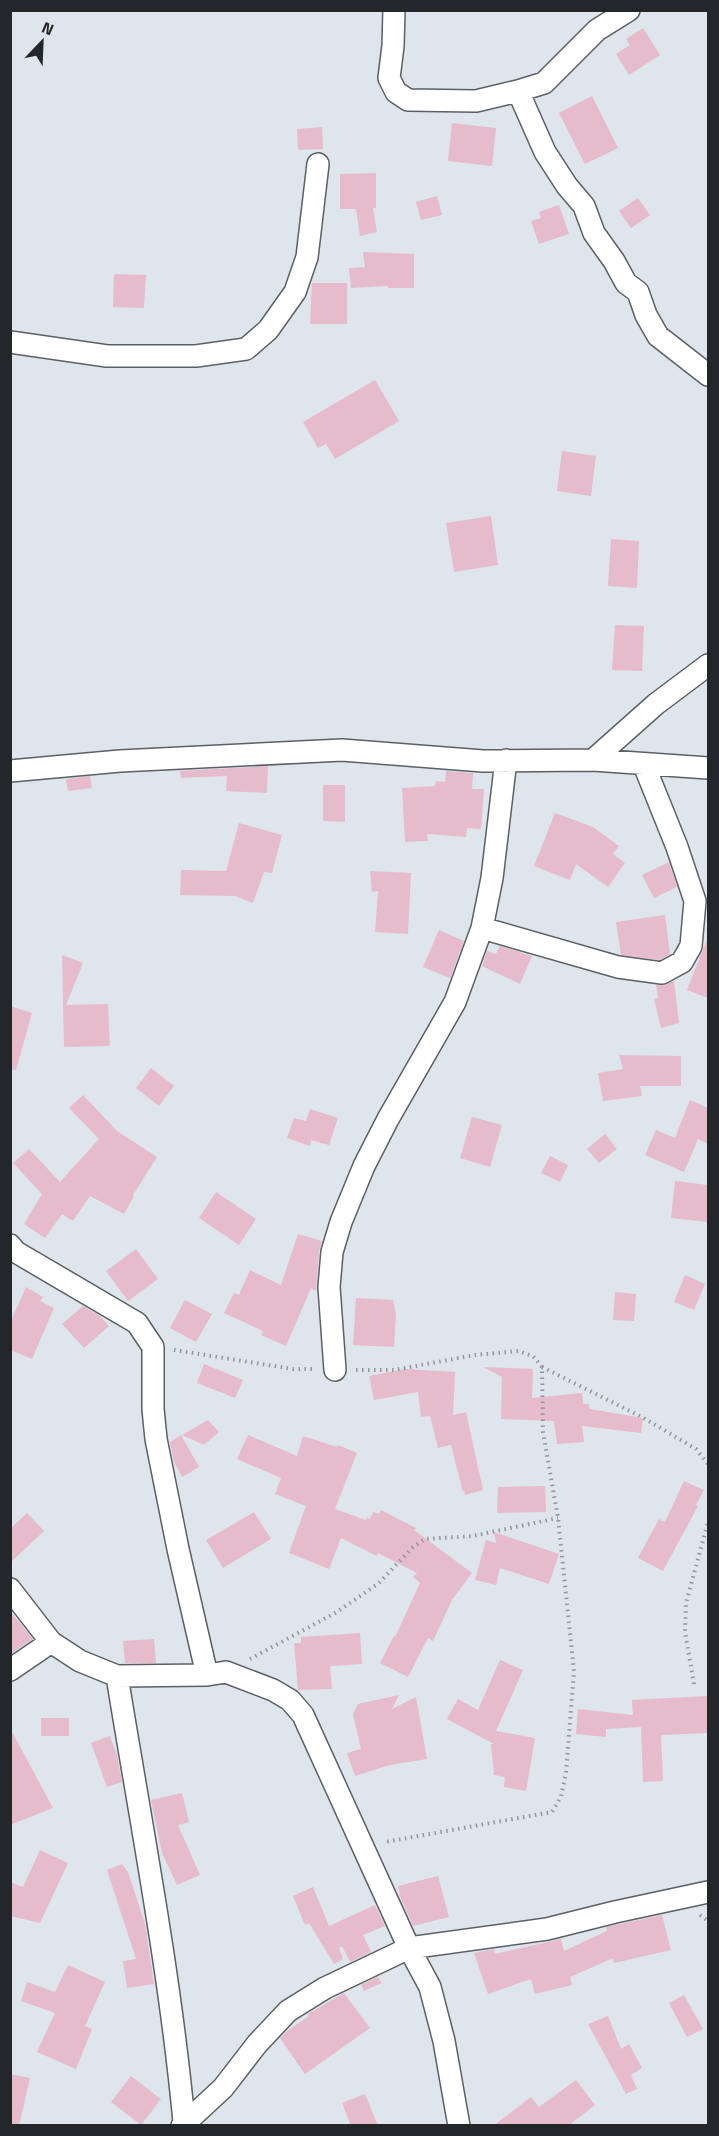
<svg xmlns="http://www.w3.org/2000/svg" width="719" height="2136" font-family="'Titillium Web',sans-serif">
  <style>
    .building { fill: #e6bbcb }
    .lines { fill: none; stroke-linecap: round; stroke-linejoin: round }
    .street-casing { stroke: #5a6066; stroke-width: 24 }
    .path { stroke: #91969b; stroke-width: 4; stroke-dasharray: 1.5 4.5; stroke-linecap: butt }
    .street { stroke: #fff; stroke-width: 21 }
  </style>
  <rect width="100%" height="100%" fill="#dee5ec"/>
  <path class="building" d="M 643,28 L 660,55 L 629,75 L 616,54 L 630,45 L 626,39 Z
    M 592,96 L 618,148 L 585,164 L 559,113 Z
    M 452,123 L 496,128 L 492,166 L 448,161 Z
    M 322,127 L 323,149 L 298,150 L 297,129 Z
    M 376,173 L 376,208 L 373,208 L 377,232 L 360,236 L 356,209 L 340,209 L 340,174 Z
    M 437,196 L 442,215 L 421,220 L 416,202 Z
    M 638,198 L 650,215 L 631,228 L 619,211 Z
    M 559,205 L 569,234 L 539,244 L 531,221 L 541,218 L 539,212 Z
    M 363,252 L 414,254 L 414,288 L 388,288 L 388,286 L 351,288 L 349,268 L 365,267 Z
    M 114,274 L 146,275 L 144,308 L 113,307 Z
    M 312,283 L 347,283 L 347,324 L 310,324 Z
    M 375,380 L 399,421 L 335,459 L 326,444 L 318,448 L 303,422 Z
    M 562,451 L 596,456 L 591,496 L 557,491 Z
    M 491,516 L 498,565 L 454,572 L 446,523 Z
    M 611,539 L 639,541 L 637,588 L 608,586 Z
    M 615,625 L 644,626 L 642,671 L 612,670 Z
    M 268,766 L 267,793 L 226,791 L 227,776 L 181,778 L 180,771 Z
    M 446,771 L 473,773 L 472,789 L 484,789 L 481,829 L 467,828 L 466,837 L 427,834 L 428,841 L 405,842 L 402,788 L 435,786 L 436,781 L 445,782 Z
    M 90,776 L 92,788 L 68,791 L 66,779 Z
    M 323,785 L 345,785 L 345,822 L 323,821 Z
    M 555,813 L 593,827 L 619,846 L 613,854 L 625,863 L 608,887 L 576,864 L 570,880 L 534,866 Z
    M 239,823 L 282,835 L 272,873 L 264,872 L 253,903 L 235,896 L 180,895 L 181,870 L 226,871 Z
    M 669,862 L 677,887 L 654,898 L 642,875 Z
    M 370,871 L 411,873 L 408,934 L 375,932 L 378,891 L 372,892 Z
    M 665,915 L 670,954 L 660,960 L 621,955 L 616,922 Z
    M 439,930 L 464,941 L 450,978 L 423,967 Z
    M 707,939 L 708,939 L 708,998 L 687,990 Z
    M 500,946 L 532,956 L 520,984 L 482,966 L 487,951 L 496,954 Z
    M 62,955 L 83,963 L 66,1005 L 108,1004 L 110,1046 L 64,1047 Z
    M 674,981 L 679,1023 L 661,1028 L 654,999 L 658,998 L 656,985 L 667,984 Z
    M 10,1006 L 32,1013 L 16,1070 L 10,1069 Z
    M 619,1055 L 681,1056 L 681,1086 L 640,1086 L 642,1096 L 603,1101 L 598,1073 L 623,1069 Z
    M 151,1068 L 174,1086 L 159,1106 L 136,1088 Z
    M 83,1095 L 117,1131 L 157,1157 L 133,1195 L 134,1196 L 124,1214 L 90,1196 L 73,1221 L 62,1214 L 45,1238 L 24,1224 L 42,1194 L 13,1163 L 29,1149 L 60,1182 L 99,1139 L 69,1108 Z
    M 690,1100 L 708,1108 L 708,1144 L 698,1139 L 684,1172 L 645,1155 L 656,1130 L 675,1138 Z
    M 310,1109 L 338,1118 L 329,1145 L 311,1140 L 310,1146 L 287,1138 L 294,1118 L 306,1121 Z
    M 472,1117 L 502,1125 L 490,1167 L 460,1158 Z
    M 605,1134 L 617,1149 L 599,1163 L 587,1149 Z
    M 550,1156 L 568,1165 L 560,1182 L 541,1173 Z
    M 675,1181 L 708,1185 L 708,1222 L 671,1218 Z
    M 216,1192 L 256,1219 L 239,1245 L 199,1218 Z
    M 298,1234 L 322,1241 L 319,1251 L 316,1291 L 311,1288 L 286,1346 L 261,1335 L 263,1331 L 224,1313 L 234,1293 L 239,1295 L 250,1270 L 281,1285 Z
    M 136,1249 L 158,1279 L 128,1301 L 106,1271 Z
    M 685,1275 L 705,1284 L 694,1310 L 674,1302 Z
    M 26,1287 L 43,1297 L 40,1301 L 54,1308 L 32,1359 L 10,1350 L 10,1323 Z
    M 615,1292 L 636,1294 L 634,1321 L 613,1320 Z
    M 356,1298 L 393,1300 L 396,1314 L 394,1347 L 353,1345 Z
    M 185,1300 L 212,1314 L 196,1342 L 170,1328 Z
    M 83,1306 L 100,1316 L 109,1326 L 84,1348 L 62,1324 Z
    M 204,1364 L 243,1380 L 235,1398 L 197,1383 Z
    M 483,1367 L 533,1369 L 532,1398 L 582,1393 L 583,1404 L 589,1404 L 590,1409 L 643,1418 L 641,1433 L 582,1426 L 584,1442 L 557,1444 L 554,1421 L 501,1419 L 502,1377 Z
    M 406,1369 L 455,1372 L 453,1415 L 466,1412 L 483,1490 L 465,1495 L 464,1491 L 463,1492 L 451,1445 L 438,1448 L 430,1416 L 421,1417 L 418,1392 L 374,1400 L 369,1376 Z
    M 208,1420 L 219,1432 L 204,1445 L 182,1435 Z
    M 181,1435 L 199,1467 L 182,1477 L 174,1462 L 170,1442 Z
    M 248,1435 L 297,1456 L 303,1436 L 337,1447 L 338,1445 L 357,1453 L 335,1509 L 366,1520 L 367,1517 L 370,1519 L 373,1512 L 379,1514 L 381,1510 L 416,1528 L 414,1530 L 472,1573 L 452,1600 L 433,1641 L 428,1638 L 408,1677 L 380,1663 L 394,1636 L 395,1637 L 420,1583 L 413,1577 L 417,1573 L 378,1553 L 377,1556 L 341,1538 L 329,1569 L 289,1553 L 306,1506 L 275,1494 L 281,1478 L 237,1459 Z
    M 684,1481 L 704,1490 L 696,1505 L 698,1506 L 663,1571 L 638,1558 L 659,1519 L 665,1522 Z
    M 545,1486 L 546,1512 L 497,1513 L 498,1487 Z
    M 254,1512 L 271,1539 L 223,1568 L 206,1540 Z
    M 27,1513 L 44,1531 L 10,1563 L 10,1529 Z
    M 494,1532 L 559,1554 L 549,1584 L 500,1568 L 496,1585 L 475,1580 L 486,1540 L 496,1543 Z
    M 10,1611 L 33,1639 L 10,1654 Z
    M 360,1633 L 362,1664 L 330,1666 L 332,1689 L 298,1690 L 294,1643 L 301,1643 L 301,1637 Z
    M 154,1639 L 156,1663 L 125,1663 L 123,1641 Z
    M 500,1660 L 523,1670 L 496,1731 L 535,1738 L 526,1791 L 504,1787 L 505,1777 L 494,1775 L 491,1744 L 494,1744 L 447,1719 L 458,1699 L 478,1710 Z
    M 399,1695 L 392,1709 L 416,1697 L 427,1759 L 390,1765 L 355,1776 L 347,1753 L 361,1749 L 353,1714 L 358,1704 Z
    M 708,1696 L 708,1733 L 661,1735 L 663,1781 L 643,1782 L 641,1727 L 606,1729 L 606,1737 L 576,1734 L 578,1709 L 633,1715 L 632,1700 Z
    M 41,1718 L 69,1718 L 69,1736 L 41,1736 Z
    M 10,1728 L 53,1808 L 10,1825 Z
    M 110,1736 L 117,1755 L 122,1782 L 107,1787 L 91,1743 Z
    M 182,1793 L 189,1822 L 178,1825 L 200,1875 L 177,1885 L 162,1853 L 151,1800 Z
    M 40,1850 L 68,1863 L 40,1923 L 10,1916 L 10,1882 L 23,1887 Z
    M 122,1864 L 128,1872 L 145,1924 L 154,1984 L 127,1988 L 123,1961 L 136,1959 L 107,1870 Z
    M 438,1876 L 449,1917 L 413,1926 L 399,1894 L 400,1893 L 398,1886 Z
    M 313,1887 L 329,1926 L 375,1905 L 385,1926 L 363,1935 L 371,1952 L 350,1962 L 342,1946 L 339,1948 L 343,1959 L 334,1964 L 309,1923 L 305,1925 L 293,1896 Z
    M 662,1915 L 671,1950 L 614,1963 L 613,1958 L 570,1977 L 572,1985 L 535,1994 L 531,1979 L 488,1994 L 474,1953 L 494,1949 L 495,1954 L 561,1939 L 564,1951 L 607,1931 L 606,1927 Z
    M 68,1965 L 105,1982 L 85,2026 L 92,2029 L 76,2069 L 37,2052 L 55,2013 L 21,2001 L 27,1982 L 55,1992 Z
    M 378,1977 L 382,1983 L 364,1991 L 361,1985 Z
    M 344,1993 L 370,2028 L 305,2074 L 280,2038 L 287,2031 L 309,2016 L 308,2014 Z
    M 684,1995 L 703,2029 L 687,2037 L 669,2003 Z
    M 608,2016 L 621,2049 L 629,2044 L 642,2068 L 631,2075 L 637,2089 L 626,2094 L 588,2024 Z
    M 10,2074 L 30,2078 L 19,2126 L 10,2126 Z
    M 131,2076 L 161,2099 L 141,2125 L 111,2102 Z
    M 576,2080 L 595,2105 L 568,2126 L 493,2126 L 531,2097 L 539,2107 Z
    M 365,2094 L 378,2126 L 351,2126 L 342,2103 Z"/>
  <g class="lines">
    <g class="street-casing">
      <path id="street" d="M 394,10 L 393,46 L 389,78 L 396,92 L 408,100 L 476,101 L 518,91 L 544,83 L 597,30 L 629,10
        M 518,91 L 545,152 L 567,186 L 584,206 L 594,233 L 614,261 L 626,283 L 638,292 L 646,315 L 658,336 L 708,375
        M 10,342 L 107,356 L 196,356 L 246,349 L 268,330 L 295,292 L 307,257 L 318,164
        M 593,760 L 656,704 L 708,665
        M 10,771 L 120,761 L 342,750 L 483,761 L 593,760 L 708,768
        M 482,928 L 618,967 L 662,973 L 682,962 L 691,946 L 695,901 L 677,847 L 644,765
        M 10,1245 L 16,1252 L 137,1323 L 153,1347 L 153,1409 L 156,1439 L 178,1549 L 207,1675
        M 335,1370 L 329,1287 L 332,1252 L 341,1222 L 364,1166 L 388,1119 L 455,1002 L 482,928 L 492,878 L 506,760
        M 10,1589 L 51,1642 L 80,1661 L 117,1676 L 207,1675 L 226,1672 L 273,1690 L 290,1700 L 303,1715 L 409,1948 L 430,1987 L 444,2041 L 459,2126
        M 10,1670 L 51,1642
        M 117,1676 C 141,1824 170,1972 184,2122
        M 182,2126 L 223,2088 L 257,2044 L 288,2011 L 325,1988 L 409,1948 L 547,1929 L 615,1912 L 708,1892"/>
    </g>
    <path class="path" d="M 174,1350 L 293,1369 L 315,1369
      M 542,1367 L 642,1417 L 696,1449 L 708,1464
      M 356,1370 L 394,1370 L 475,1355 L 518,1351 L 533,1356 L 542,1367 L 543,1432 L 558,1518 L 574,1671 L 566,1773 L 561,1797 L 552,1812 L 385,1842
      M 250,1659 L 337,1612 L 379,1583 L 413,1547 L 425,1539 L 473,1536 L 558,1518
      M 694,1684 L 685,1632 L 686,1603 L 708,1522
      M 700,1915 L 708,1921"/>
    <use href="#street" class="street"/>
  </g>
  <rect width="719" height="2136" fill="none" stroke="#242729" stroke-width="24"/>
  <g transform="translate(42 42) rotate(23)" stroke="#dee5ec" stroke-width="4.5" paint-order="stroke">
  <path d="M0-4.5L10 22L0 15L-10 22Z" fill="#242729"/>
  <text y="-9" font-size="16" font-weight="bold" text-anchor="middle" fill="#242729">N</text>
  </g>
</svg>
